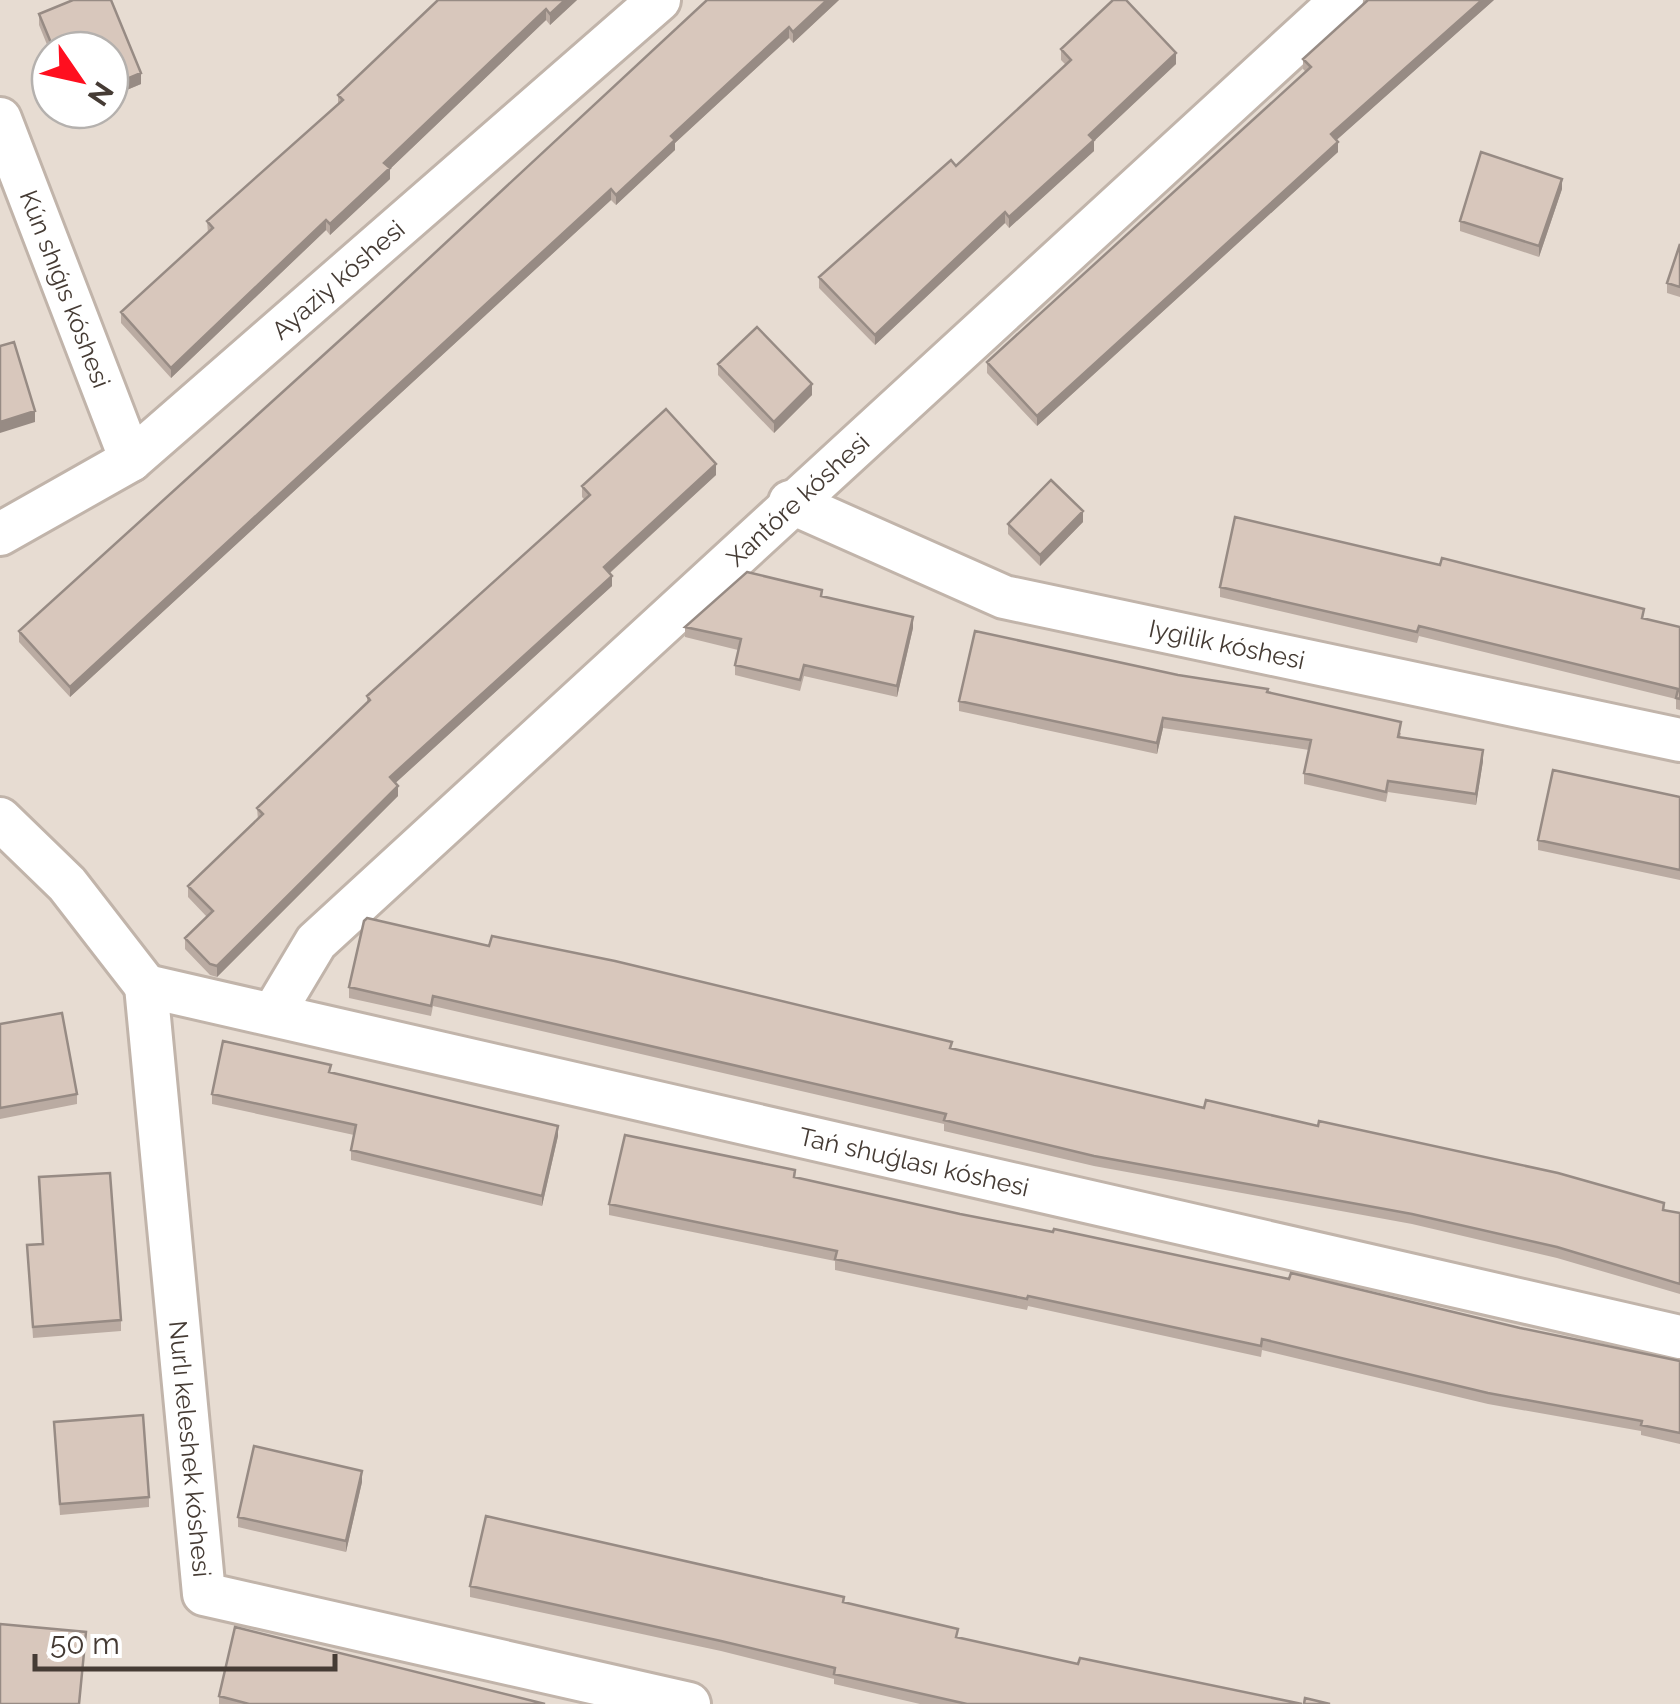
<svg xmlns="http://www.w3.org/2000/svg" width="1680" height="1704" font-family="Raleway,sans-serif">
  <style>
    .residential { fill: #e7dcd2; fill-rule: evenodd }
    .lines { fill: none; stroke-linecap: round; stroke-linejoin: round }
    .minor-casing { stroke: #c1b4aa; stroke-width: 48 }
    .minor { stroke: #fff; stroke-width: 42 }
    .wall { fill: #baaba2 }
    .shaded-wall { fill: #978b84 }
    .building { fill: #d8c7bc; stroke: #978b84; stroke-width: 2.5 }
    .labels { text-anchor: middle; stroke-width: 8; stroke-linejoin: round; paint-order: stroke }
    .street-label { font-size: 25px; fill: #453b34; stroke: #fff }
  </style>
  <rect width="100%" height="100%" fill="#f3ebe4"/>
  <path class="residential" d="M 0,0 L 1680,0 L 1680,1704 L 0,1704 ZM 50,50 L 110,50 L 110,110 L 50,110 Z"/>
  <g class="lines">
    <g class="minor-casing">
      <g id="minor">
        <path id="s1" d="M 0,119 L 131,460"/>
        <path id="s2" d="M 790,502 L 1004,597 L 1680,740"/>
        <path id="s3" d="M 0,534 L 131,460 L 659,0"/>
        <path d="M 0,819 L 67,884 L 146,986"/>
        <path id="s4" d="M 146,986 L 1680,1337"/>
        <path id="s5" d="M 146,986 L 204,1594 L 689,1704"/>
        <path id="s6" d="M 273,1014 L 316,942 L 1342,0"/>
      </g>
    </g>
    <use href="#minor" class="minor"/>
  </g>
  <path class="wall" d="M 73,0 L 111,0 L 141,73 L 141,84 L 110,97 L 110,50 L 50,50 L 50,52 L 39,25 L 39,14 Z
    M 438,0 L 577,0 L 550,25 L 546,20 L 390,169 L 390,179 L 330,235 L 326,230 L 171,378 L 121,323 L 121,312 L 208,233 L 207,221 L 338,105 L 338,95 Z
    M 707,0 L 839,0 L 793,43 L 789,38 L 675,143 L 675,150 L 616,205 L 611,200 L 70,697 L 19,642 L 19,631 L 382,302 Z
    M 1494,0 L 1336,140 L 1338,152 L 1037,426 L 987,373 L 987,362 L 1306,72 L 1303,69 L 1303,59 Z
    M 1061,49 L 1176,64 L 1094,141 L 1094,151 L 1009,228 L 1005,223 L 875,345 L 819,288 L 819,277 L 956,166 L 1066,65 L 1061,60 Z
    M 1562,189 L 1539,257 L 1460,231 L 1460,221 Z
    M 1680,244 L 1680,297 L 1667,293 L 1667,283 Z
    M 718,364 L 812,395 L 774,433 L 718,375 Z
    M 716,475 L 610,573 L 612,586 L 395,783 L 398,796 L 217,977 L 210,975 L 185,949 L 185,938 L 207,917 L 188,897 L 188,886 L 258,820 L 257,808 L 367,704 L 367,696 L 585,500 L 582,497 L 582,486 Z
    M 1083,522 L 1040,566 L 1008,534 L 1008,524 Z
    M 1220,587 L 1644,619 L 1680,627 L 1680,710 L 1676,709 L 1676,699 L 1419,636 L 1417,643 L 1220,597 Z
    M 822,597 L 913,628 L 897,697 L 804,676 L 800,691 L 735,675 L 735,665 L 738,650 L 685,637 L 685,627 Z
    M 1178,675 L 1267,692 L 1401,733 L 1400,737 L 1483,761 L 1476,805 L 1388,792 L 1386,802 L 1304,784 L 1304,773 L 1309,750 L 1163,728 L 1157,754 L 959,711 L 959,701 Z
    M 1680,797 L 1680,880 L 1538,850 L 1538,840 Z
    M 349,987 L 952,1049 L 1068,1077 L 1680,1213 L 1680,1294 L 1557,1258 L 1412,1224 L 1094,1166 L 944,1131 L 944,1124 L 433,1006 L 431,1016 L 349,998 Z
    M 0,1024 L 77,1094 L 77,1104 L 0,1119 Z
    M 331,1073 L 558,1136 L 542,1206 L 351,1160 L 351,1150 L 354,1135 L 212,1104 L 212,1094 Z
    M 795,1177 L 960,1214 L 1680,1361 L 1680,1444 L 1641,1435 L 1641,1431 L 1488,1404 L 1262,1350 L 1261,1357 L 1028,1306 L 1027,1310 L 835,1270 L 835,1261 L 609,1215 L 609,1204 Z
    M 42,1244 L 121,1320 L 121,1331 L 33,1338 L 27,1245 Z
    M 54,1422 L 149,1497 L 149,1507 L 60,1515 Z
    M 362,1482 L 346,1552 L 238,1527 L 238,1517 Z
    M 470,1586 L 844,1603 L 958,1637 L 1078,1664 L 1302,1704 L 920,1704 L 834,1684 L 834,1679 L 721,1651 L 470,1597 Z
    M 219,1696 L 545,1704 L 219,1704 Z"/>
  <path class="shaded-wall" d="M 565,0 L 577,0 L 550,25 L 550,14 Z
    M 827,0 L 839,0 L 793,43 L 793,32 Z
    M 1482,0 L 1494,0 L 1331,145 L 1331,134 Z
    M 546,9 L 546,20 L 390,169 L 390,179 L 330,235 L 330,224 L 384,163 Z
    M 789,27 L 789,38 L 675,143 L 675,150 L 616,205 L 616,195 L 671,136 Z
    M 1176,53 L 1176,64 L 1094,141 L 1094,151 L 1009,228 L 1009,217 L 1089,135 Z
    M 141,73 L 141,84 L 110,97 L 110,86 Z
    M 1338,142 L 1338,152 L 1037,426 L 1037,416 Z
    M 1562,179 L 1562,189 L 1539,257 L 1539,246 Z
    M 611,189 L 611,200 L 70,697 L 70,687 Z
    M 1005,212 L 1005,223 L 875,345 L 875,335 Z
    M 326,220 L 326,230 L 171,378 L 171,368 Z
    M 812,384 L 812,395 L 774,433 L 774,422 Z
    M 35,411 L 35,422 L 0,433 L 0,422 Z
    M 716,464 L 716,475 L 604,578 L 604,567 Z
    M 1083,511 L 1083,522 L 1040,566 L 1040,555 Z
    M 612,576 L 612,586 L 390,788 L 390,777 Z
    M 913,617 L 913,628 L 897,697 L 897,686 Z
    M 1163,718 L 1163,728 L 1157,754 L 1157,743 Z
    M 1483,750 L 1483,761 L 1476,805 L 1476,794 Z
    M 398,786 L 398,796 L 217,977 L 217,966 Z
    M 558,1126 L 558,1136 L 542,1206 L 542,1196 Z
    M 362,1471 L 362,1482 L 346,1552 L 346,1541 Z"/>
  <path class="building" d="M 73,0 L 111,0 L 141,73 L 110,86 L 110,50 L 54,50 L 39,14 Z
    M 438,0 L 565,0 L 550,14 L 546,9 L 384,163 L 390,168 L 330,224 L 326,220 L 171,368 L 121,312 L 213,228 L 207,221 L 343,100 L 338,95 Z
    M 707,0 L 827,0 L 793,32 L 789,27 L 671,136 L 675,140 L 616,195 L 611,189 L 70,687 L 19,631 L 382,302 Z
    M 1113,0 L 1126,0 L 1176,53 L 1089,135 L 1094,140 L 1009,217 L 1005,212 L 875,335 L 819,277 L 951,160 L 956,166 L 1071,60 L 1061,49 Z
    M 1368,0 L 1482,0 L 1331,134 L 1338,142 L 1037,416 L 987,362 L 1311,67 L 1303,59 Z
    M 1481,152 L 1562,179 L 1539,246 L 1460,221 Z
    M 1680,244 L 1680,287 L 1667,283 Z
    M 757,327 L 812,384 L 774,422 L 718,364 Z
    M 14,342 L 35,411 L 0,422 L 0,346 Z
    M 666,409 L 716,464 L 604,567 L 612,576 L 390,777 L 398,786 L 217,966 L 210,964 L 185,938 L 213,911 L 188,886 L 263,814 L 257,808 L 370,700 L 367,696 L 590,495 L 582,486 Z
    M 1051,480 L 1083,511 L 1040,555 L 1008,524 Z
    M 1235,517 L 1440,565 L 1442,558 L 1644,609 L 1642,618 L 1680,627 L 1680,699 L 1676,698 L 1678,689 L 1419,626 L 1417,632 L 1220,587 Z
    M 747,572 L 822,590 L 821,596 L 913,617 L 897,686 L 804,665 L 800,680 L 735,665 L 741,639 L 685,627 Z
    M 975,631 L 1178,675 L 1268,689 L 1267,692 L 1401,722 L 1398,737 L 1483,750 L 1476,794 L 1388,781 L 1386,792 L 1304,773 L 1311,740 L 1163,718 L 1157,743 L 959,701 Z
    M 1553,770 L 1680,797 L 1680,870 L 1538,840 Z
    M 367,918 L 489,946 L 492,936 L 615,961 L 952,1042 L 950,1048 L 1204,1108 L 1206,1100 L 1318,1126 L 1319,1121 L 1558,1173 L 1664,1203 L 1663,1210 L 1680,1213 L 1680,1284 L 1557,1247 L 1412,1214 L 1094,1156 L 944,1120 L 946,1114 L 433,996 L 431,1006 L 349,987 L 364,921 Z
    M 62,1013 L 77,1094 L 0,1108 L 0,1024 Z
    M 223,1041 L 331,1065 L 329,1072 L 558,1126 L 542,1196 L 351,1150 L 356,1125 L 212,1094 Z
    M 625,1135 L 795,1170 L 794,1177 L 960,1214 L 1053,1232 L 1054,1229 L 1289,1279 L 1291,1273 L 1520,1328 L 1680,1361 L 1680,1433 L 1641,1425 L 1642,1421 L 1488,1393 L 1262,1339 L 1261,1346 L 1028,1296 L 1027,1299 L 835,1259 L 837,1251 L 609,1204 Z
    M 110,1173 L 121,1320 L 33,1327 L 27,1245 L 43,1244 L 39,1177 Z
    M 143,1415 L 149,1497 L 60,1504 L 54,1422 Z
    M 254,1446 L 362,1471 L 346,1541 L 238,1517 Z
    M 486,1516 L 844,1597 L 843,1602 L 958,1629 L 956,1637 L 1078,1664 L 1080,1658 L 1302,1704 L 967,1704 L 834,1674 L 835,1668 L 721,1641 L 470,1586 Z
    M 0,1624 L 86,1632 L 79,1704 L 0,1704 Z
    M 235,1627 L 545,1704 L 249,1704 L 219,1696 Z
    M 1305,1698 L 1330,1704 L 1304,1704 Z"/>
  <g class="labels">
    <g class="street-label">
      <text dy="9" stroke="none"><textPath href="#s3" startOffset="425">Ayaziy kóshesi</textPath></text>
      <text dy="9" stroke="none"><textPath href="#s1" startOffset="182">Kún shıǵıs kóshesi</textPath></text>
      <text dy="9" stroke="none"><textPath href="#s6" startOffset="738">Xantóre kóshesi</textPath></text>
      <text dy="9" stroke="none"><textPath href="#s2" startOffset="462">Iygilik kóshesi</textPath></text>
      <text dy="9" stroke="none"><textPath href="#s4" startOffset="788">Tań shuǵlası kóshesi</textPath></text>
      <text dy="9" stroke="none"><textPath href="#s5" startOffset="465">Nurlı keleshek kóshesi</textPath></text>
    </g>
  </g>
  <g transform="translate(80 80) rotate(124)"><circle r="48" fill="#ffffff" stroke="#b5b1ae" stroke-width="2.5"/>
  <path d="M0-8L18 38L0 25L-18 38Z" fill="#ff0f1f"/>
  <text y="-15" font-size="28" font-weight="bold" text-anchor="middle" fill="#453b34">N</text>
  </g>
  <path d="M35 1654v15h300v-15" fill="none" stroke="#453b34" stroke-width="5"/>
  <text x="50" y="1654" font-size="30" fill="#453b34" stroke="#ffffff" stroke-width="8" paint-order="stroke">50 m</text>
</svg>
